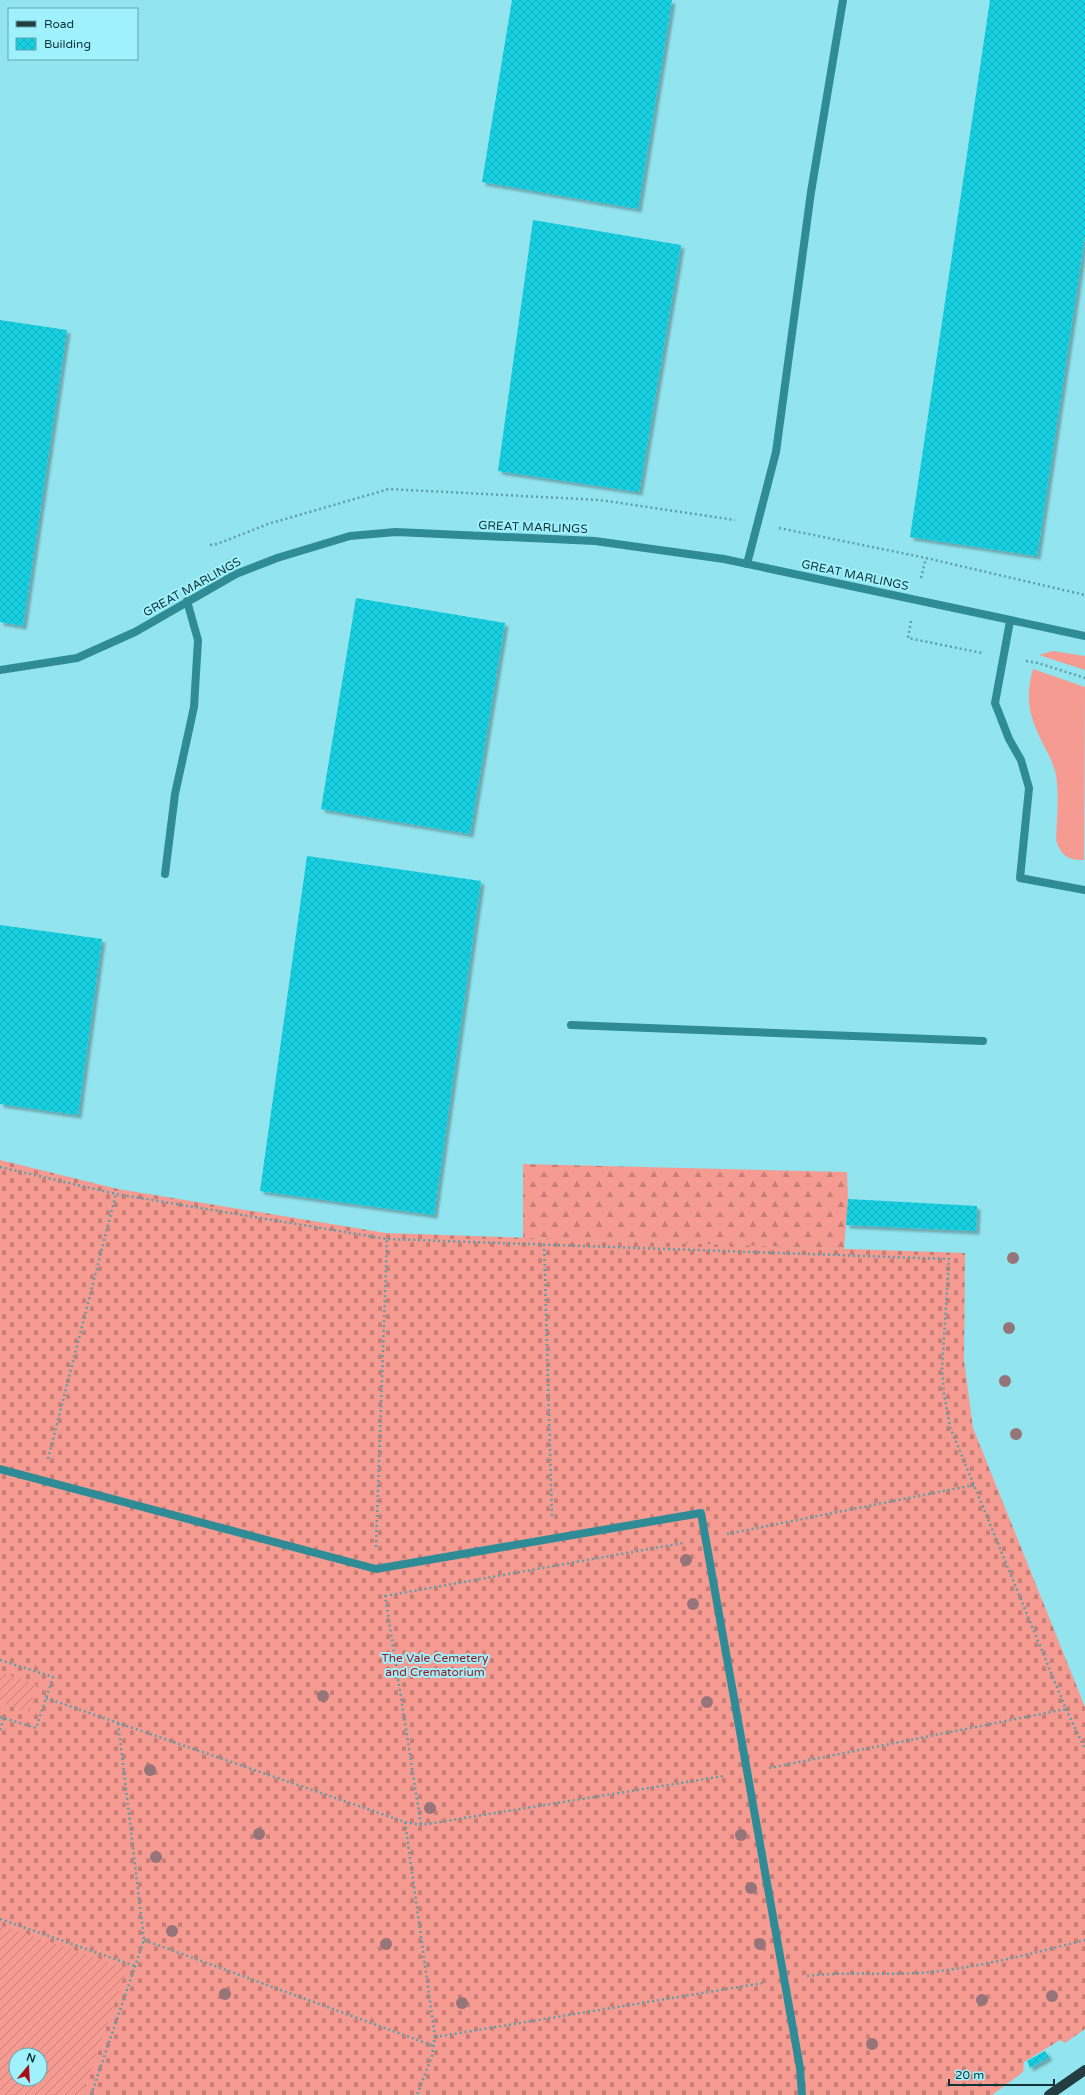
<svg xmlns="http://www.w3.org/2000/svg" width="1085" height="2095" font-family="'Varela Round',sans-serif">
  <style>
    .grass { fill: #f69b91 }
    .forest { fill: url(#forest-firs) }
    .cemetery { fill: url(#cemetery-stones); fill-rule: evenodd }
    .garden { fill: url(#garden-furrows); fill-rule: evenodd }
    .building { fill: url(#building-cross-hatch); filter: url(#shadow) }
    .lines { fill: none; stroke-linecap: round; stroke-linejoin: round }
    .path { stroke: #5e9ea6; stroke-width: 2.5; stroke-dasharray: 2 3; stroke-linecap: butt }
    .lane { stroke: #2f8c96; stroke-width: 8 }
    .street { stroke: #2f8c96; stroke-width: 8 }
    .primary { stroke: #233d40; stroke-width: 10 }
    .tree { fill: #95747a }
    .labels { text-anchor: middle; stroke-width: 4; stroke-linejoin: round; paint-order: stroke }
    .street-label { font-size: 12px; fill: #103338; stroke: #9ff1fc }
    .park-label { font-size: 12px; fill: #98191c; stroke: #9ff1fc }
  </style>
  <defs>
    <pattern id="forest-firs" width="22" height="20" patternUnits="userSpaceOnUse"><rect width="22" height="20" fill="#f69b91"/><path d="M5 1l3.5 6h-7zM16 11l3.5 6h-7z" fill="#c67f77"/></pattern>
    <pattern id="cemetery-stones" width="16" height="16" patternUnits="userSpaceOnUse"><rect width="16" height="16" fill="#f69b91"/><path d="M2 7V4a2 2 0 0 1 4 0v3zM10 15v-3a2 2 0 0 1 4 0v3z" fill="#c67f77"/></pattern>
    <pattern id="garden-furrows" width="10" height="10" patternUnits="userSpaceOnUse"><rect width="10" height="10" fill="#f69b91"/><path d="M-1 1l2-2M0 10L10 0M9 11l2-2" fill="none" stroke="#c67f77"/></pattern>
    <pattern id="building-cross-hatch" width="8" height="8" patternUnits="userSpaceOnUse"><rect width="8" height="8" fill="#16cfe1"/><path d="M0 0l8 8M0 8l8-8" fill="none" stroke="#13b2c2"/></pattern>
    <filter id="shadow"><feDropShadow dx="3.5" dy="3.5" stdDeviation="1" flood-color="#0004"/></filter>
  </defs>
  <rect width="100%" height="100%" fill="#92e4ee"/>
  <path class="grass" d="M 1053,651 L 1085,656 L 1085,670 L 1039,655 Z
    M 1033,669 L 1085,687 L 1084,860 C 1069,861 1060,855 1056,840 C 1057,820 1059,794 1056,775 C 1054,765 1049,755 1044,746 C 1030,717 1024,702 1033,669 Z"/>
  <path class="forest" d="M 523,1164 L 847,1172 L 848,1199 L 844,1249 L 523,1238 Z"/>
  <path class="cemetery" d="M 0,1160 L 118,1189 L 386,1233 L 965,1253 L 964,1361 L 973,1428 L 1085,1707 L 1085,2029 L 1065,2043 L 1060,2040 L 1024,2062 L 1023,2072 L 992,2095 L 0,2095 ZM 16,2055 L 40,2055 L 40,2079 L 16,2079 Z"/>
  <path class="garden" d="M 0,1672 L 37,1684 L 28,1712 L 0,1703 Z
    M 0,1925 L 127,1968 L 82,2095 L 0,2095 ZM 16,2055 L 40,2055 L 40,2079 L 16,2079 Z"/>
  <path class="building" d="M 512,0 L 672,0 L 638,209 L 482,182 Z
    M 990,0 L 1085,0 L 1085,235 L 1037,556 L 910,537 Z
    M 533,220 L 681,245 L 639,492 L 498,471 Z
    M 0,320 L 67,330 L 23,626 L 0,622 Z
    M 356,598 L 505,623 L 470,834 L 321,809 Z
    M 307,856 L 481,881 L 434,1215 L 260,1191 Z
    M 0,925 L 102,939 L 78,1115 L 0,1104 Z
    M 848,1199 L 977,1206 L 976,1231 L 846,1225 Z
    M 1045,2051 L 1049,2057 L 1030,2068 L 1027,2061 Z"/>
  <g class="lines">
    <path class="path" d="M 779,528 L 926,558 L 1085,595
      M 210,545 L 217,544 L 268,524 L 389,489 L 600,500 L 735,520
      M 921,578 L 926,558
      M 911,621 L 908,638 L 982,653
      M 1026,661 L 1038,663 L 1085,678
      M 0,1167 L 116,1194 L 387,1239 L 949,1259 L 942,1369 L 944,1394 L 950,1427 L 1066,1709 L 1085,1749
      M 544,1244 L 552,1516
      M 48,1459 L 116,1194
      M 727,1534 L 974,1485
      M 376,1547 L 387,1239
      M 385,1595 L 421,1825
      M 385,1596 L 683,1543
      M 0,1660 L 53,1677 L 36,1728 L 0,1717
      M 46,1698 L 405,1822 L 435,2037 L 432,2056 L 417,2095
      M 0,1730 L 4,1718
      M 769,1768 L 1066,1709
      M 405,1822 L 421,1825 L 724,1776
      M 0,1919 L 135,1966
      M 144,1940 L 434,2046
      M 807,1976 C 849,1971 890,1976 932,1972 C 984,1966 1035,1953 1085,1940
      M 435,2037 L 763,1983
      M 91,2095 L 144,1940 L 118,1722"/>
    <path class="lane" d="M 747,564 L 776,452 L 811,192 L 843,0
      M 1010,621 L 995,703 L 1009,739 L 1021,760 L 1029,788 L 1020,878 L 1085,890
      M 165,874 L 175,794 L 194,707 L 198,640 L 187,601
      M 571,1025 L 983,1041
      M 0,1469 L 376,1569 L 701,1513 L 800,2068 L 802,2095"/>
    <path class="street" d="M 0,670 L 77,658 L 135,632 L 236,574 L 277,558 L 350,536 L 396,532 L 595,541 L 724,559 L 1085,636"/>
    <path class="primary" d="M 1049,2095 L 1085,2070"/>
  </g>
  <g class="tree">
    <circle cx="1013" cy="1258" r="6"/>
    <circle cx="1009" cy="1328" r="6"/>
    <circle cx="1005" cy="1381" r="6"/>
    <circle cx="1016" cy="1434" r="6"/>
    <circle cx="686" cy="1560" r="6"/>
    <circle cx="693" cy="1604" r="6"/>
    <circle cx="323" cy="1696" r="6"/>
    <circle cx="707" cy="1702" r="6"/>
    <circle cx="150" cy="1770" r="6"/>
    <circle cx="430" cy="1808" r="6"/>
    <circle cx="259" cy="1834" r="6"/>
    <circle cx="741" cy="1835" r="6"/>
    <circle cx="156" cy="1857" r="6"/>
    <circle cx="751" cy="1888" r="6"/>
    <circle cx="172" cy="1931" r="6"/>
    <circle cx="386" cy="1944" r="6"/>
    <circle cx="760" cy="1944" r="6"/>
    <circle cx="225" cy="1994" r="6"/>
    <circle cx="1052" cy="1996" r="6"/>
    <circle cx="982" cy="2000" r="6"/>
    <circle cx="462" cy="2003" r="6"/>
    <circle cx="872" cy="2044" r="6"/>
  </g>
  <g class="labels">
    <g class="street-label">
      <text transform="translate(533 527) rotate(2)" y="4">GREAT MARLINGS</text>
      <text transform="translate(855 575) rotate(12)" y="4">GREAT MARLINGS</text>
      <text transform="translate(192 587) rotate(-29)" y="4">GREAT MARLINGS</text>
    </g>
    <g class="park-label">
      <text x="435" y="1662">The Vale Cemetery<tspan x="435" dy="14">and Crematorium</tspan></text>
    </g>
  </g>
  <rect x="8" y="8" width="130" height="52" fill="#9ff1fc" stroke="#66a5ae"/>
  <rect x="16" y="21" width="20" height="6" fill="#233d40" stroke="#66a5ae"/>
  <text x="44" y="28" font-size="12" fill="#103338">Road</text>
  <rect x="16" y="38" width="20" height="12" fill="url(#building-cross-hatch)" stroke="#66a5ae"/>
  <text x="44" y="48" font-size="12" fill="#103338">Building</text>
  <g transform="translate(28 2067) rotate(18)"><circle r="19" fill="#9ff1fc" stroke="#66a5ae"/>
  <path d="M0-3L7 15L0 10L-7 15Z" fill="#a60f18"/>
  <text y="-6" font-size="11" font-weight="bold" text-anchor="middle" fill="#103338">N</text>
  </g>
  <path d="M949 2079v6h105v-6" fill="none" stroke="#103338" stroke-width="2"/>
  <text x="955" y="2079" font-size="12" fill="#103338" stroke="#9ff1fc" stroke-width="3" paint-order="stroke">20 m</text>
</svg>
